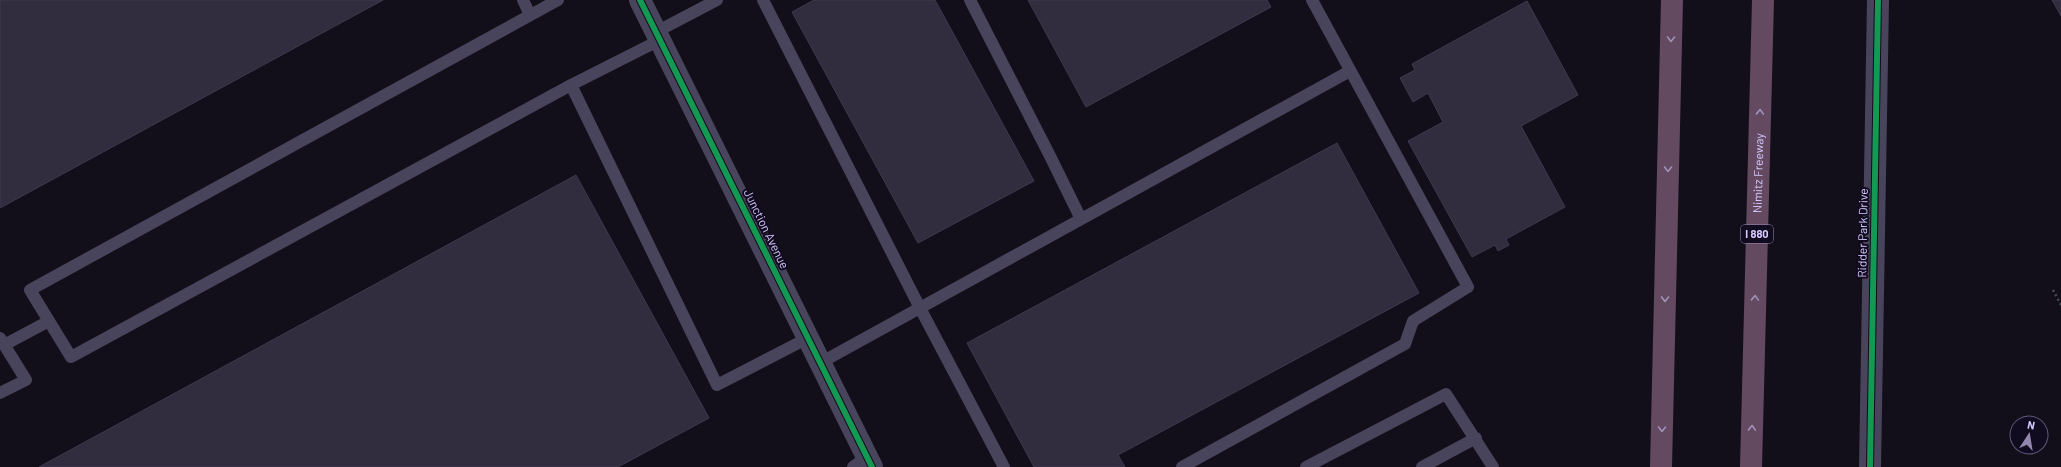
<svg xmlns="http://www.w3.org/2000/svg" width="2061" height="467" font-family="Barlow,sans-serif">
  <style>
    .building { fill: #312c3e; stroke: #403950 }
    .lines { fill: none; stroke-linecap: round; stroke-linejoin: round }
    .path { stroke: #434d5c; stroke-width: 2.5; stroke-dasharray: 2 3; stroke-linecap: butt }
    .service { stroke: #48445b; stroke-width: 12 }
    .minor { stroke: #48445b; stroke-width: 22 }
    .tertiary { stroke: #48445b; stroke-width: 22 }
    .motorway { stroke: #634a61; stroke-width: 22 }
    .cycleway-casing { stroke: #110b1f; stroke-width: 8 }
    .cycleway { stroke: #139951; stroke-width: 6 }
    .oneway { stroke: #a290b8 }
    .labels { text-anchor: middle; stroke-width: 4; stroke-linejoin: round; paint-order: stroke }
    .shield { fill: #110b1f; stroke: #9b90bc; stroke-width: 1 }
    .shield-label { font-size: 11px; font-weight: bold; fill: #d6c9ff }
    .street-label { font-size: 12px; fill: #d6c9ff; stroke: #110b1f }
  </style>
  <rect width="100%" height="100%" fill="#130f1a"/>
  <path class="building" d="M 0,0 L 383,0 L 0,208 Z
    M 814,0 L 935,0 L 1034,181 L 918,243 L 792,12 Z
    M 1028,0 L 1267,0 L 1271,7 L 1086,107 Z
    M 2052,0 L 2061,0 L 2061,16 Z
    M 1527,1 L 1578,95 L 1521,126 L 1565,207 L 1506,239 L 1509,245 L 1498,251 L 1495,245 L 1472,257 L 1408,141 L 1443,122 L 1428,93 L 1413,102 L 1400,78 L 1415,70 L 1412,64 Z
    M 1337,143 L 1419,293 L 1118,455 L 1125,467 L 1034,467 L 967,343 Z
    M 576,175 L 709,418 L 618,467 L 39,467 Z"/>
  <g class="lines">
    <path class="path" d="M 2053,290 L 2061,305"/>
    <path class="service" d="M 523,0 L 530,15
      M 558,0 L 30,290 L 71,357 L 571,85 L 660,40
      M 763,0 L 920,308 L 1004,467
      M 970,0 L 1050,156 L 1081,219
      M 656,32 L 717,0
      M 571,85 L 717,385 L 808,338
      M 0,338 L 26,380 L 0,393
      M 4,345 L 49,321
      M 820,363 L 1350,71
      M 853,467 L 867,457
      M 1182,467 L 1405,344 L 1413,321 L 1468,287 L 1312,0
      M 1306,467 L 1446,394 L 1493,467
      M 1422,467 L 1476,438"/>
    <path class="minor" d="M 1870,467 L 1878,0"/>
    <path class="tertiary" d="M 640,0 L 872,467"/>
    <g class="motorway">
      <path d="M 1661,467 L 1672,0"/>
      <path id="s1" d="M 1751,467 L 1763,0"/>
    </g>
    <g class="cycleway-casing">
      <path id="cycleway" d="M 640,0 L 872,467
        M 1870,467 L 1878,0"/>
    </g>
    <use href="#cycleway" class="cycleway"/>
  </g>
  <defs><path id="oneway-chevron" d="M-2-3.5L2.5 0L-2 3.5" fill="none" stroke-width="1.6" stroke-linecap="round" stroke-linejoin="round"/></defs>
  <g class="oneway">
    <use href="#oneway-chevron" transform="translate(1671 39) rotate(91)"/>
    <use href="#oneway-chevron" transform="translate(1760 112) rotate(-88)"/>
    <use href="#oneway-chevron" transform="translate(1668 169) rotate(91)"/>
    <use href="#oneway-chevron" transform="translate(1755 298) rotate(-88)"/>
    <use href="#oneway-chevron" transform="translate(1665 299) rotate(91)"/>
    <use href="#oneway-chevron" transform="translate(1752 428) rotate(-88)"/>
    <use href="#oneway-chevron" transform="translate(1662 429) rotate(91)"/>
  </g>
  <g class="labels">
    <rect class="shield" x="1741" y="225" width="32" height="18" rx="3"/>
    <g class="shield-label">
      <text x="1757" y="238">I 880</text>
    </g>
    <g class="street-label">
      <text dy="4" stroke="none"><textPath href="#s1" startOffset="294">Nimitz Freeway</textPath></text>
      <text transform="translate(766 229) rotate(64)" y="4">Junction Avenue</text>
      <text transform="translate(1863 233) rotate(-89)" y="4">Ridder Park Drive</text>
    </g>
  </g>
  <g transform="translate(2029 435) rotate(12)"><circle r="19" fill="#110b1f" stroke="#605779"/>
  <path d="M0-3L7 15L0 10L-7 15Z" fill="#9288af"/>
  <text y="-6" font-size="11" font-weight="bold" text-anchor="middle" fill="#d6c9ff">N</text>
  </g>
</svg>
